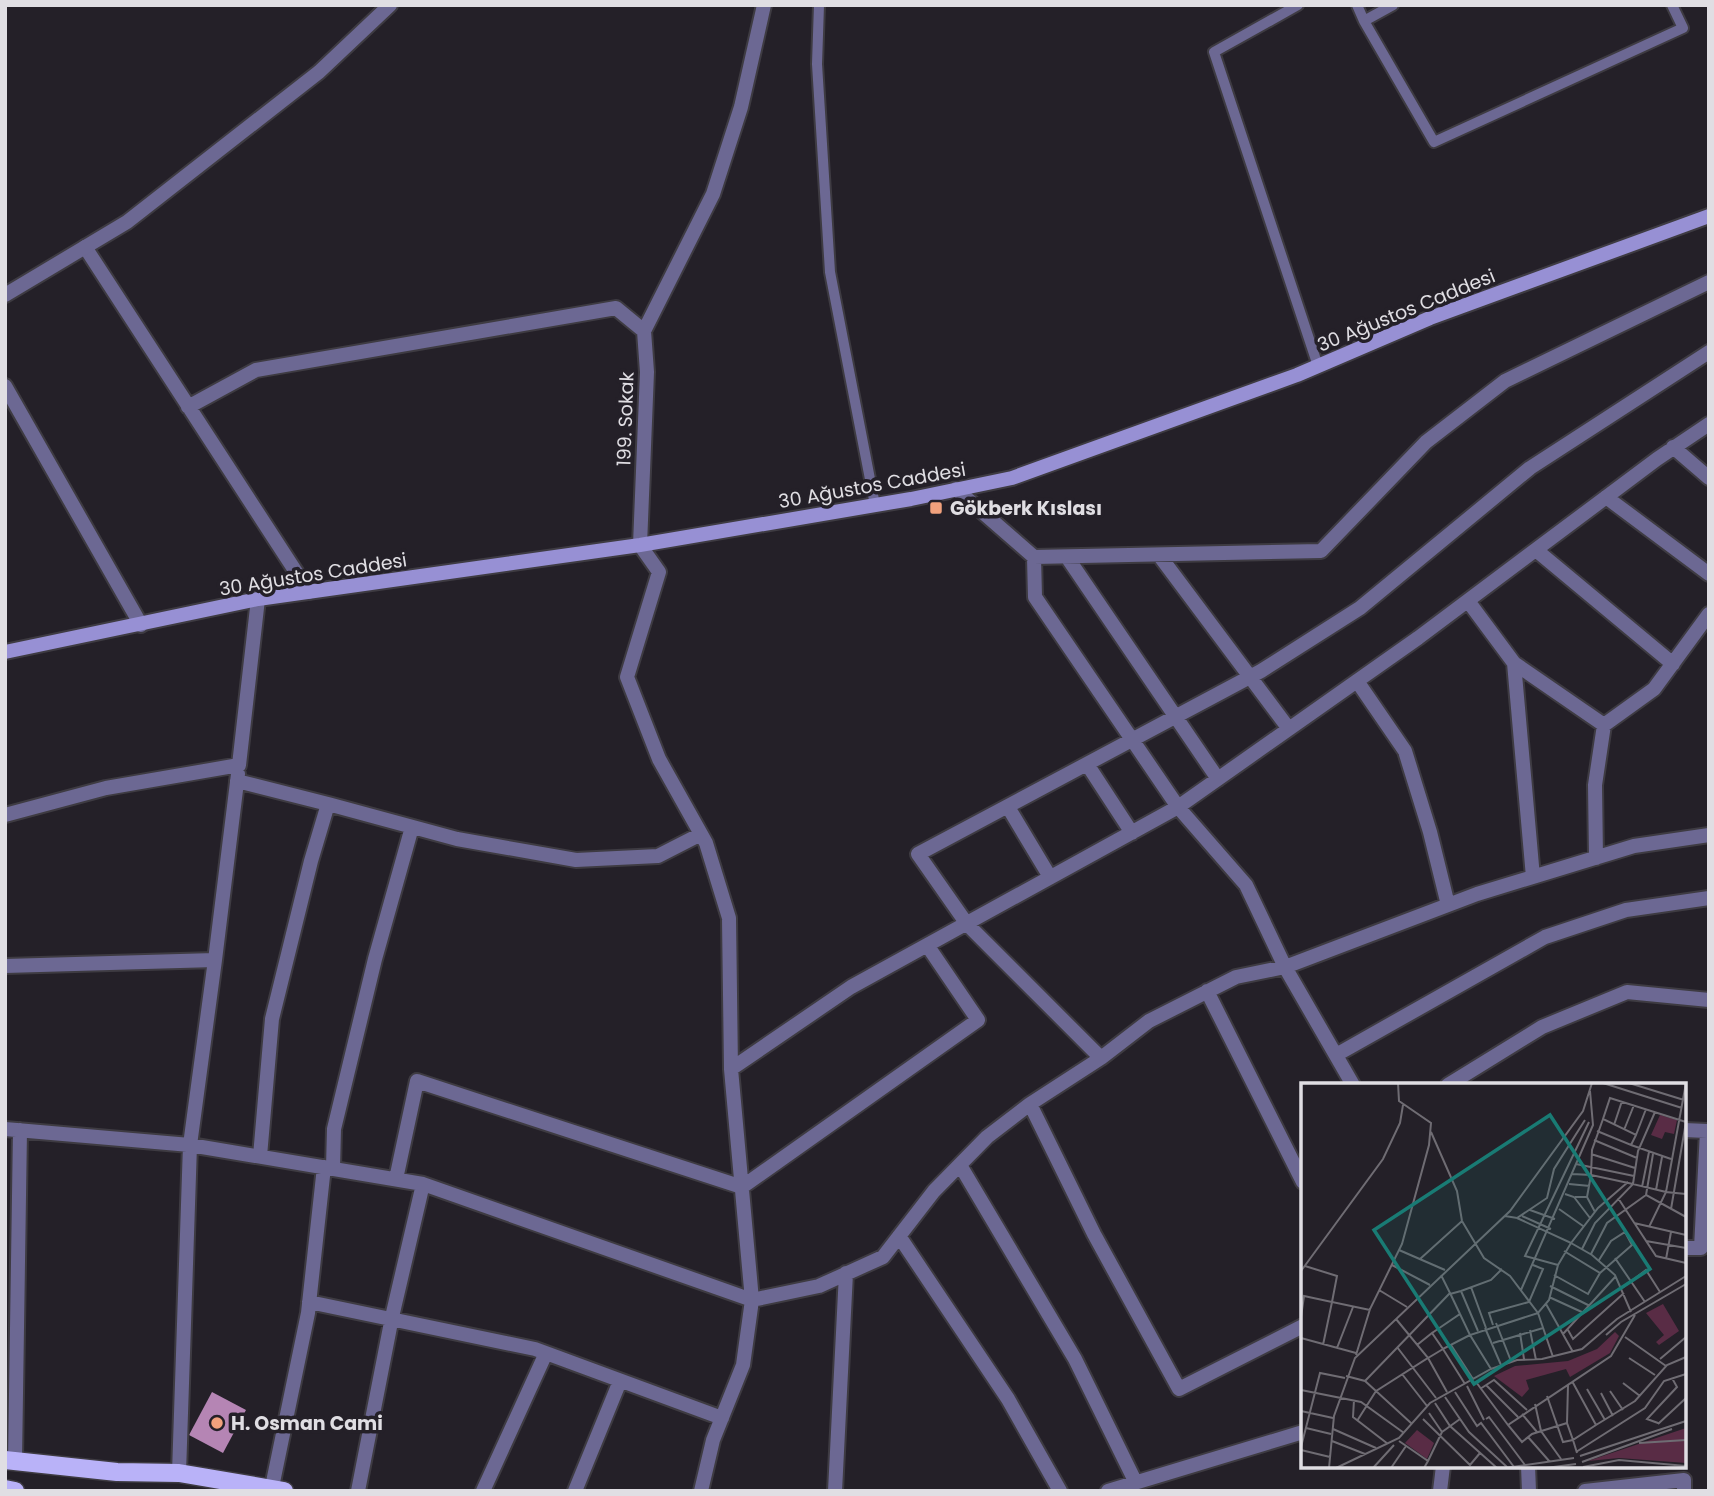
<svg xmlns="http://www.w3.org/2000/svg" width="1714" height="1496" font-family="Poppins,sans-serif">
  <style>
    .building { fill: #b585b4 }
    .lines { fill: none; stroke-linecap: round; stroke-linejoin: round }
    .service-casing { stroke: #3e3b42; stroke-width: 14 }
    .minor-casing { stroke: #3e3b42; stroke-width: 18 }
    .tertiary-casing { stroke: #3e3b42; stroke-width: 18 }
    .secondary-casing { stroke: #3e3b42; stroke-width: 18 }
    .primary-casing { stroke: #3e3b42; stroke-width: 21 }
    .service { stroke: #6c6893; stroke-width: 10 }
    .minor { stroke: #6c6893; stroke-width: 14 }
    .tertiary { stroke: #6c6893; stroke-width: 14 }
    .secondary { stroke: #9790d4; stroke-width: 14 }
    .primary { stroke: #b9b2f8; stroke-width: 18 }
    .poi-dot { fill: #f1a17d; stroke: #242028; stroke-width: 2.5 }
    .labels { text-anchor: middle; stroke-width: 7; stroke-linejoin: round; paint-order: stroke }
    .street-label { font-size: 19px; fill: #e0dee3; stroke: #242028 }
    .poi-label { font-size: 19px; font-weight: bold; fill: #e0dee3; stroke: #242028; text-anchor: start }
    .inset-road { fill: none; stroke: #6f6c73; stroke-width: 2 }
    .view { fill: #197b74; fill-opacity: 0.15; stroke: #197b74; stroke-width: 3.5 }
    .inset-edge { fill: none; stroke: #e0dee3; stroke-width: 3.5 }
  </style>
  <rect width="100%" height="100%" fill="#242028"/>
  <path class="building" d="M 212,1392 L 246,1410 L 223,1453 L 189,1435 Z"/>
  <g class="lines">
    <g class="service-casing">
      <path id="service" d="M 819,5 L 817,64 L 830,272 L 875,505
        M 1298,5 L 1214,52 L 1318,366
        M 1357,5 L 1364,21 L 1393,5
        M 1364,21 L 1434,142 L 1683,28 L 1672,5"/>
    </g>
    <g class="minor-casing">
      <path id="minor" d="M 85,247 L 309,592
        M 644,331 L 713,194 L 741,107 L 764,5
        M 5,386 L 141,625
        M 188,407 L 256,370 L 616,308 L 644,331 L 647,372 L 640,545 L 659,572 L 627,677 L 659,759 L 706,843 L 729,918 L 731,1069 L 752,1300 L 819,1286 L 883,1257 L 934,1191 L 987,1137 L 1030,1104 L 1101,1058 L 967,924 L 918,854 L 1261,671 L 1360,608 L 1530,468 L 1709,352
        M 1673,447 L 1709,478
        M 956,489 L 1034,557 L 1321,551 L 1426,442 L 1505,381 L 1709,282
        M 1606,497 L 1709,574
        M 1536,550 L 1673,664
        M 1159,555 L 1289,729
        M 1034,557 L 1035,597 L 1178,807 L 1246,885 L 1285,967 L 1477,894 L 1634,846 L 1709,835
        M 1067,557 L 1218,779
        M 1468,601 L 1514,663 L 1533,877
        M 1514,663 L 1604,725 L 1595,785 L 1596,858
        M 1357,681 L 1405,751 L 1430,832 L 1448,905
        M 1604,725 L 1654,689 L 1709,614
        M 1087,764 L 1132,833
        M 237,781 L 328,804 L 311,861 L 272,1019 L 260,1156
        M 328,804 L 457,839 L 576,860 L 658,856 L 701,834
        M 1008,807 L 1050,877
        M 5,815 L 106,788 L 239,765 L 258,599
        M 215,960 L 238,774
        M 5,966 L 215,960 L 190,1145 L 5,1129
        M 1207,991 L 1303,1182
        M 1336,1055 L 1545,937 L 1626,910 L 1709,898
        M 1101,1058 L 1149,1021 L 1236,977 L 1285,967 L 1353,1085
        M 731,1069 L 851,987 L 1178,807 L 1418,638 L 1657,459 L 1709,424
        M 1448,1085 L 1542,1027 L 1627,992 L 1709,1000
        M 1030,1104 L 1094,1234 L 1179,1389 L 1303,1326
        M 1684,1130 L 1707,1131 L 1701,1248 L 1684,1248
        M 960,1165 L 1075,1359 L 1135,1481
        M 333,1168 L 334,1129 L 375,959 L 412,827
        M 396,1179 L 417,1081 L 742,1187 L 978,1020 L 927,945
        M 899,1236 L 1008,1399 L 1060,1491
        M 309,1302 L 535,1349 L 722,1418
        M 15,1460 L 20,1130
        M 1528,1466 L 1529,1491
        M 179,1473 L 190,1145 L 423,1184 L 752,1300 L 743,1365 L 713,1440 L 701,1491
        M 272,1487 L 308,1313 L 324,1167
        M 358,1491 L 392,1317 L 423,1184
        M 483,1491 L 546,1353
        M 575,1491 L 620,1381
        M 835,1491 L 846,1273
        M 1108,1491 L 1303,1432
        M 1440,1491 L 1443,1466
        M 1585,1491 L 1684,1480 L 1684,1491"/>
    </g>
    <g class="tertiary-casing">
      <path id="tertiary" d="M 5,295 L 127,222 L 319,72 L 390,5"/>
    </g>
    <g class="secondary-casing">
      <path id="secondary" d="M 5,652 L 258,599 L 640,545 L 911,499 L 1012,478 L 1297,375 L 1430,318 L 1709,216"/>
    </g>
    <g class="primary-casing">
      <path id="primary" d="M 5,1460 L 117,1472 L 179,1473 L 284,1491
        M 5,1489 L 15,1491"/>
    </g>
    <use href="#service" class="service"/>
    <use href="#minor" class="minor"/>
    <use href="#tertiary" class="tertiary"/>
    <use href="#secondary" class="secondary"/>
    <use href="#primary" class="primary"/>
  </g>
  <g class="poi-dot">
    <rect x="929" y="501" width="14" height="14" rx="3.5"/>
    <circle cx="217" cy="1423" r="7"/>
  </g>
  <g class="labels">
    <g class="street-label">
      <text transform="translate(1406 310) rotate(-22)" y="7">30 Ağustos Caddesi</text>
      <text transform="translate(625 419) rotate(-88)" y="7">199. Sokak</text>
      <text transform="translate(872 485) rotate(-10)" y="7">30 Ağustos Caddesi</text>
      <text transform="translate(313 574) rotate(-9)" y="7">30 Ağustos Caddesi</text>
    </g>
    <g class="poi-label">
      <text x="950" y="515">Gökberk Kıslası</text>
      <text x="231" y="1430">H. Osman Cami</text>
    </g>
  </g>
  <g transform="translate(1301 1083)">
    <rect width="385" height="385" fill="#242028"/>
    <path d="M 359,32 L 376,37 L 373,51 L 364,49 L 361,56 L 350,52 ZM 362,221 L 378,248 L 358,262 L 355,259 L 363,252 L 345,230 ZM 314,249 L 318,253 L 309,270 L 269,294 L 265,286 L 225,297 L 228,306 L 221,314 L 193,293 L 214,283 L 267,278 L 296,266 ZM 385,345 L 385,380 L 318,375 L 287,378 ZM 116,347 L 133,360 L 126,376 L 104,360 Z" fill="#592c45"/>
    <path class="inset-road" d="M 302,0 L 381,25M 328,0 L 383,17M 385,0 L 365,109 L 385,111M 345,26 L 335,52 L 302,36 L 309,15 L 385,39M 302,36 L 291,67 L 290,92 L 332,101 L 337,68 L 354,29M 313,42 L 321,18M 323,47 L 333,22M 296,48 L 330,62 L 335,52M 130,49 L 156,108 L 161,138M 293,57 L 336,75M 330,62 L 370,76M 290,71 L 334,85M 352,71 L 345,112 L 385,134M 275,81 L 333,93M 271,91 L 290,92 L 286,114M 268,101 L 289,103M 341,104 L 348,69M 355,107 L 361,74M 264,111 L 273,114 L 289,135M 274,114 L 286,114 L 294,129M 317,115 L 355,173 L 385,180M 258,126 L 282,143M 370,126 L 385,39M 229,127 L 254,136M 204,133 L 216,135 L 246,115 L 253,86 L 284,37M 221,133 L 250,146M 216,135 L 270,160 L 297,125 L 327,99M 333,140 L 385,152M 345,158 L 385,165M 281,166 L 294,140 L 332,101 L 365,109 L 348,144M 98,167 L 144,187M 263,168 L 299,190M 290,171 L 306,140 L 345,112M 314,175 L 344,219M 119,176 L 161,138 L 183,175 L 209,193 L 237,230 L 248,217 L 257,182 L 224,173 L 288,39M 365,176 L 370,149M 91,182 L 129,202M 257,182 L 270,160 L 291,172 L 314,192 L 330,229M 4,183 L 36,193 L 31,219 L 69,227M 0,188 L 82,76 L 99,40 L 102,22M 253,192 L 287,211 L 299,190 L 331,162 L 324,149 L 310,158 L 298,177M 249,203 L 289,223M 170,204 L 185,245M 321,205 L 345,187 L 359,209M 78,207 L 106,224M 220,207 L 292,42 L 289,8M 160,208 L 190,197 L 201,186M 149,210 L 159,231M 149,211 L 160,208 L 177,248M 248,214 L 283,230M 245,221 L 272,269M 0,234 L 3,213 L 31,219 L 22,262M 95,236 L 127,275 L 142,266 L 164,301M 195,240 L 210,278M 192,242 L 188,230 L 228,219 L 242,186 L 232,182M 184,245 L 200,282M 229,247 L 235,277M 267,247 L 272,256 L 323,210M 219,250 L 223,276M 262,251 L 315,193M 305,252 L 320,239 L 385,201M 324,254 L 365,283M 0,255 L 55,270M 192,260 L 242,245M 116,262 L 131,250 L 142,266 L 169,252 L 159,231 L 131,250M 150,262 L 172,296M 96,264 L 135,315M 36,265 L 52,224M 55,272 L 69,226 L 101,161 L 128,62 L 130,40 L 98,18 L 97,0M 328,275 L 354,292M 359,276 L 385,254M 190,286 L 169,252 L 237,230 L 252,274M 101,291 L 126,323M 45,293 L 64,298 L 75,308 L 127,275 L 146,309M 64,298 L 149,210 L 140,192M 271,298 L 295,342 L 272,357 L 276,370M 175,299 L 207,342M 322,300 L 339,313M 185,302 L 217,334M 166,303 L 183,337M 179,306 L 193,297 L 226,327M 286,306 L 304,337M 0,307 L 60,319 L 103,350M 309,308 L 322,327M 154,309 L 176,343 L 180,340 L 213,384M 300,310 L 312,333M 246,313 L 262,359 L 272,357 L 266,340 L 267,302M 144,314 L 168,349 L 206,384M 53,317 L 52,334 L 87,361M 134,320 L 149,343 L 196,385M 234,321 L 240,348 L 260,376M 0,328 L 32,335M 221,331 L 236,349M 122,336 L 169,382 L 179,370M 185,336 L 188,334 L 224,382M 56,338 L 75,308 L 110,340M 266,340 L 231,351 L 221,359 L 207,342 L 310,273 L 334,232M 357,340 L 346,336 L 376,304 L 371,295M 357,341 L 385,315M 295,342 L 334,318 L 366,282 L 385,274M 5,345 L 30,351M 32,346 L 75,365M 141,349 L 159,336M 227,354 L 249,379M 31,358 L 64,371M 98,358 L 127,378 L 123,385M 338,360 L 385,357M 0,364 L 19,290 L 44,295M 0,367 L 29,374M 275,369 L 344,325 L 363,298 L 385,291M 279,373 L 385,338M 127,378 L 141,349 L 128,330M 281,379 L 371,346M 282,384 L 318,377 L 385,383M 28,385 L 33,333 L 54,275 L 209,128 L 282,28 L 291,0M 35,385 L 98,355 L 129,320 L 190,286 L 216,277 L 241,276 L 281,266 L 316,236 L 385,193M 72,385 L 93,362M 90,385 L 105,363M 204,385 L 273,375M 245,385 L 275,381"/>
    <path class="view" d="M 249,32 L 349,186 L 173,301 L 73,147 Z"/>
    <rect width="385" height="385" class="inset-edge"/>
  </g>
  <rect width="1714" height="1496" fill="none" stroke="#e0dee3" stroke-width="14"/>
</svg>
